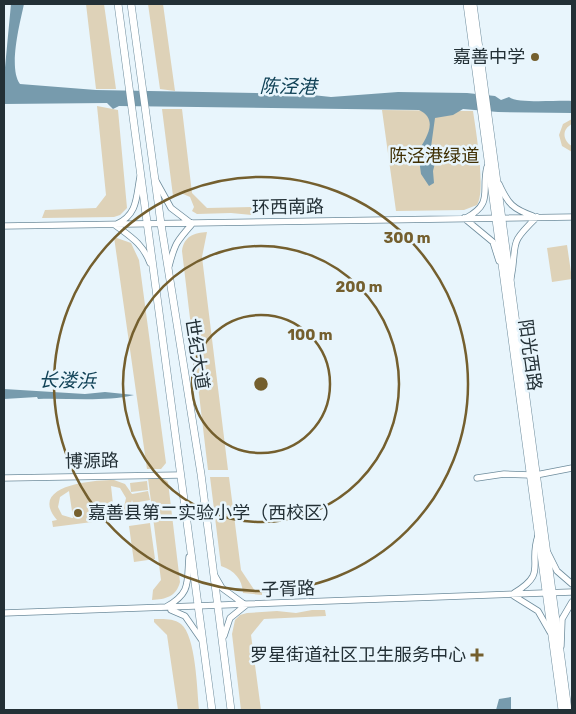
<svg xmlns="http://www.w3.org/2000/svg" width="576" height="714" font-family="Rubik,'Noto Sans SC',sans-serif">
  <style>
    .green { fill: #ded2b8; fill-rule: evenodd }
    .water { fill: #779bad }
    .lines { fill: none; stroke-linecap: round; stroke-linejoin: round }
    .minor-casing { stroke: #6e8c9c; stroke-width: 7 }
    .major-casing { stroke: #6e8c9c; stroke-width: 8 }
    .minor { stroke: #fff; stroke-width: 5.5 }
    .major { stroke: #fff; stroke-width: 7 }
    .ring { fill: none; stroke: #745f2e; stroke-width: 2.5 }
    .poi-dot { fill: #745f2e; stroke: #e8f5fc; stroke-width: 2 }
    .labels { text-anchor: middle; stroke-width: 5; stroke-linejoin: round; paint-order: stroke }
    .poi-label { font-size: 18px; fill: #233036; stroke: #e8f5fc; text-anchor: end }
    .park-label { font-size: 18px; fill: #3f2f03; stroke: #e8f5fc }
    .street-label { font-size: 18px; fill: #233036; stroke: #e8f5fc }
    .water-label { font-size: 19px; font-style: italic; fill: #0f4156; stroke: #e8f5fc }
    .centre { fill: #745f2e; stroke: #e8f5fc; stroke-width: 2.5 }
    .ring-label { font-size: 15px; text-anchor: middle; font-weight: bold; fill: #745f2e; stroke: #e8f5fc; stroke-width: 5; stroke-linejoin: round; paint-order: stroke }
  </style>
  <rect width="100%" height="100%" fill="#e8f5fc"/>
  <path class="green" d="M 86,4 L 104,4 L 116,89 L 96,89 Z
    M 148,4 L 163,4 L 175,91 L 160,89 Z
    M 97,106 L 118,110 L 127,208 L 120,215 L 114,217 L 42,218 L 45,210 L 96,208 L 106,195 Z
    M 162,109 L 182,109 L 192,193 L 207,208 L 252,207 L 252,215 L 231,213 L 197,214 L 192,211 L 194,207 L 190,197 L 181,193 L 173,196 Z
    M 382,110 L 473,111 C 476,131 486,191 477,205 L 464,210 L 396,211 Z
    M 572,119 L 572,124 C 562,129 562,140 572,146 L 572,152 L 562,146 L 559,135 L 563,124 Z
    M 207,232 L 202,257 L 228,470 L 208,470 L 182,251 C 184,236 194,233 207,232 Z
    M 114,237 L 131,243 L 139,260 L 166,463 L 161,469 L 147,469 Z
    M 567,245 L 572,279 L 552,282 L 547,248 Z
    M 210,477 L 229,477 L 241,570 L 255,591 L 262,592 L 262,595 L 243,593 C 242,579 235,571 221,566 Z
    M 148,478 L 163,478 L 168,482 L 180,582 C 176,597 166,599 152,600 L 153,590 L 161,580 Z
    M 114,480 L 125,484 L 132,494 L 148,491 L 150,500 L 133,503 L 132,500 L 129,510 L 138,509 L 139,516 L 53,527 L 52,521 L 57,520 C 27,485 94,480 114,480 ZM 111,486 L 120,488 L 126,498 L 124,507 L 114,513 ZM 69,491 L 73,518 L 72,518 L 62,515 L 58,507 L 60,497 Z
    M 147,481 L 148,490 L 131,492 L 130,483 Z
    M 150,523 L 155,559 L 134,562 L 129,526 Z
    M 312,610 L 325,610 L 326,616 L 264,619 L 251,635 L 261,710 L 241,710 L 232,634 L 235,620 L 240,615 L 247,613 L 277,611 L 296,613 Z
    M 154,619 C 163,619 173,618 181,624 C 196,636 197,690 199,710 L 178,710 L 167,635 L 154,622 Z"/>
  <path class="water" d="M 11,4 L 24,4 C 20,23 8,68 20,84 L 96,90 L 303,94 L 331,97 L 398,92 L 467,93 L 495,96 L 501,100 L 509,97 C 518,104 558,100 572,101 L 572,113 L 498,112 L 463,109 L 453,115 L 435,118 L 431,147 L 435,163 L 433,171 L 434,183 L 429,186 L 421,174 L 418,152 C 425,139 440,120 419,110 L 119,106 L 113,109 L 107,103 L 4,104 L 4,78 Z
    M 4,389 L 85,394 L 105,392 L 134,395 C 104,402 69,398 38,399 L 37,397 L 4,399 Z
    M 511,697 L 511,710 L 496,710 L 499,699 Z"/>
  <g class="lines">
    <g class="minor-casing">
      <path id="minor" d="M 156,181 L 171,208 L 192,224
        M 499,184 C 508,204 513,209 533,216
        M 464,218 L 493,242 L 499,261
        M 466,218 C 494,203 481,191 487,167
        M 117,224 C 138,214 136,197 140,177
        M 115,225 C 131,237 143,244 150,263
        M 4,226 L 572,217
        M 169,266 C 175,243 177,241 192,224
        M 511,278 C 518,241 507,246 537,217
        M 536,475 L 572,468
        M 4,478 L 180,475
        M 477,478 L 504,474 L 531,475
        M 548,553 L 557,571 L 572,584
        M 215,576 L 222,588 L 244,604
        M 514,593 C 548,573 528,565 538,536
        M 514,596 L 538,611 L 550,632
        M 166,607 C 191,593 187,583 189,557
        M 171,610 L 185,616 L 201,639
        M 4,613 L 572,592
        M 224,636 L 230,618 L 246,605
        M 561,646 L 562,619 L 572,602"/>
    </g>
    <g class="major-casing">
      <path id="major" d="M 118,4 L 212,710
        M 131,4 L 161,224 L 201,474 L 231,710
        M 467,4 L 562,710
        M 473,4 L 568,710"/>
    </g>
    <use href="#minor" class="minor"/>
    <use href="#major" class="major"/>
  </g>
  <g class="ring">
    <circle cx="261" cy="384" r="69"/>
    <circle cx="261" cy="384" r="138"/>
    <circle cx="261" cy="384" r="207"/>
  </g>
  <g class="poi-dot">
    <circle cx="535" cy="57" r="5"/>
    <circle cx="78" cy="513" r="5"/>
    <path d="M474.5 647.5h5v5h5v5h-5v5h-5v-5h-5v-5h5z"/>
  </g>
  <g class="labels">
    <g class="poi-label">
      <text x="525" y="63">嘉善中学</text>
      <text x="88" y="519" text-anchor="start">嘉善县第二实验小学（西校区）</text>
      <text x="466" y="661">罗星街道社区卫生服务中心</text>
    </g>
    <g class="park-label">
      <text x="434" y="162">陈泾港绿道</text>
    </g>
    <g class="street-label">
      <text transform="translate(288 207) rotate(-1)" y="6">环西南路</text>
      <text transform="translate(197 354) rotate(81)" y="6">世纪大道</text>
      <text transform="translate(530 355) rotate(82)" y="6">阳光西路</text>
      <text transform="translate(92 461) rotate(-1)" y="6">博源路</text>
      <text transform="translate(288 589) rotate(-2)" y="6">子胥路</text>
    </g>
    <g class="water-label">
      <text transform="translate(288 86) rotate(1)" y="7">陈泾港</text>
      <text transform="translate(67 380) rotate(1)" y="7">长溇浜</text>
    </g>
  </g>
  <circle cx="261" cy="384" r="8" class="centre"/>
  <g class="ring-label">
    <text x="407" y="243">300 m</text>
    <text x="359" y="292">200 m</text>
    <text x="310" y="340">100 m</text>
  </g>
  <rect width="576" height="714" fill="none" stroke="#233036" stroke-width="10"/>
</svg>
